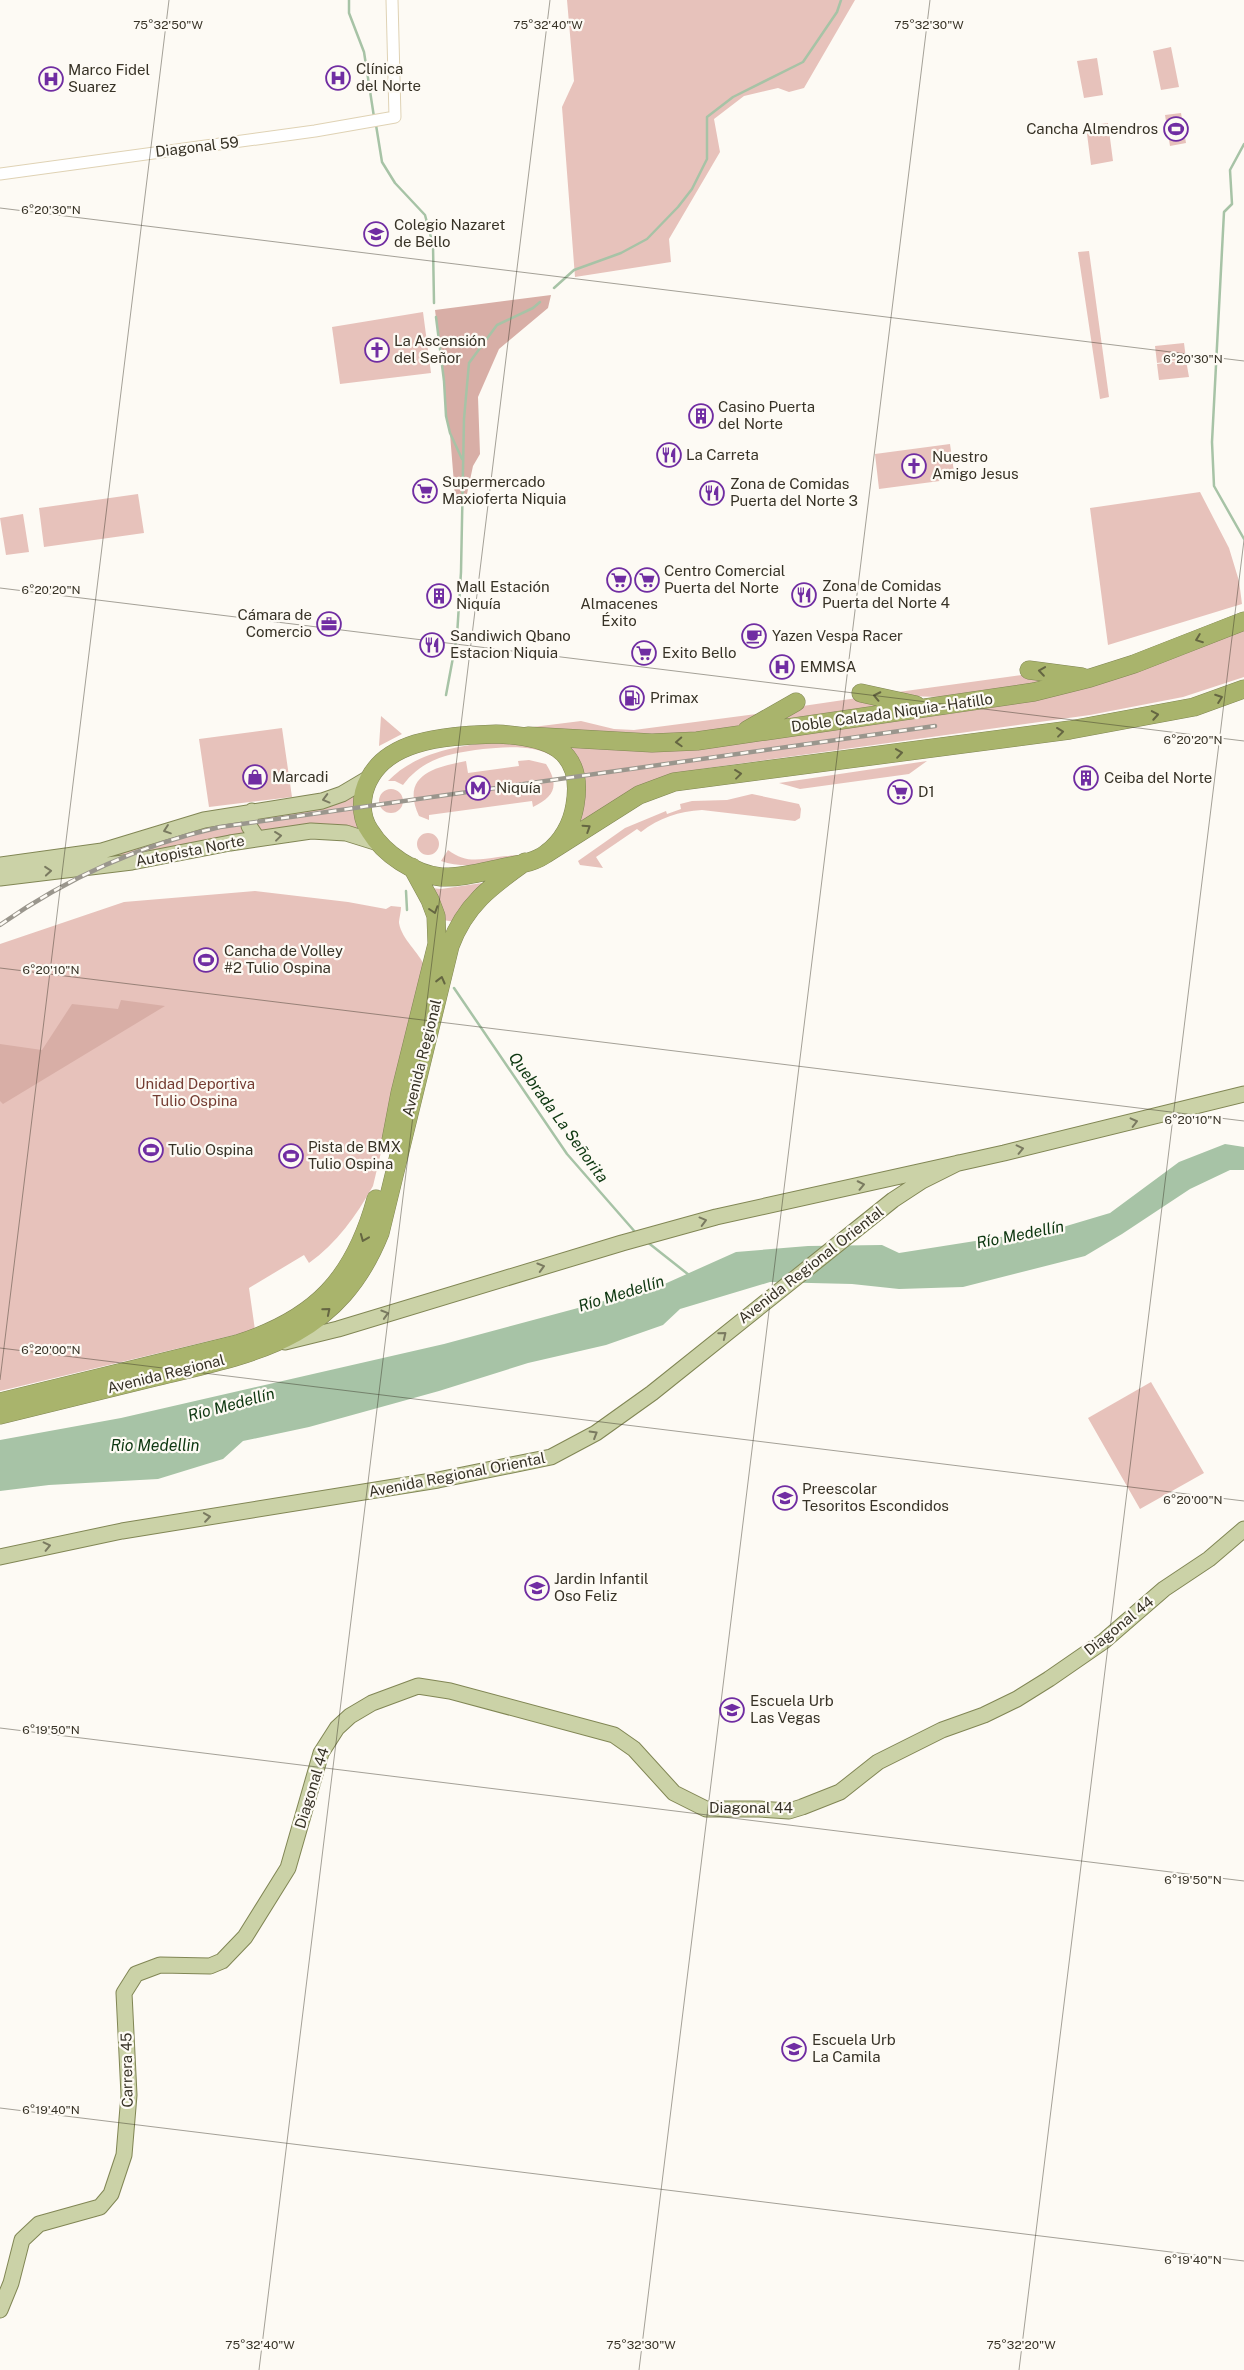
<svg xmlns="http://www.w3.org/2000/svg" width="1244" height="2370" font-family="'Public Sans',sans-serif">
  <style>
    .green { fill: #e7c2bb }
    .forest { fill: #d8aea6 }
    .water { fill: #a7c3a6 }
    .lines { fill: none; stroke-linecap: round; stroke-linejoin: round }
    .stream { stroke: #a7c3a6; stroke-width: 2.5 }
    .minor-casing { stroke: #dfd2b4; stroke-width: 13 }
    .major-casing { stroke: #818654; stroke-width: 17 }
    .highway-casing { stroke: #818654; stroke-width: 19 }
    .minor { stroke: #fff; stroke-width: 11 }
    .major { stroke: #cbd2a7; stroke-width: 15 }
    .highway { stroke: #a9b46c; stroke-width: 18 }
    .rail-casing { stroke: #9a968d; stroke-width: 4.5 }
    .rail { stroke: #fdfaf4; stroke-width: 2.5; stroke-dasharray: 8; stroke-linecap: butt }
    .oneway { stroke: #656642 }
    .oneway2 { stroke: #7a7a60 }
    .ticks { fill: none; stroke: #373226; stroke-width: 1; stroke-opacity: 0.45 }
    .labels { text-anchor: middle; stroke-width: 4.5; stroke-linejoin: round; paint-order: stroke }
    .poi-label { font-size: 15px; fill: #373226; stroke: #fdfaf4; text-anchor: start }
    .street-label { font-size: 15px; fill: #373226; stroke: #fdfaf4 }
    .park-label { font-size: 15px; fill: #743c32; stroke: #fdfaf4 }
    .water-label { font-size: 16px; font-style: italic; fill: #0d3710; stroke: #fdfaf4 }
    .ticks-label { font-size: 12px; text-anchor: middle; fill: #373226; stroke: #fdfaf4; stroke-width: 4.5; stroke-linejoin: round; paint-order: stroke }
  </style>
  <rect width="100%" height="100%" fill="#fdfaf4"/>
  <path class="green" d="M 567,0 L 855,0 L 804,88 L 789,92 L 778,88 L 744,96 L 714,119 L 720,152 L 669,239 L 671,262 L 575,277 L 562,107 L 574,81 Z
    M 1171,47 L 1179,87 L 1161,90 L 1153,51 Z
    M 1097,58 L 1103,95 L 1084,98 L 1077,61 Z
    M 1181,113 L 1186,143 L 1170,146 L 1165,115 Z
    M 1108,123 L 1113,161 L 1091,165 L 1086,126 Z
    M 1089,251 L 1109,397 L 1100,399 L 1078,252 Z
    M 423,312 L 431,373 L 340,384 L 332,327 Z
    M 1184,343 L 1186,359 L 1157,363 L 1155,346 Z
    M 1186,360 L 1189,377 L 1159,380 L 1157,364 Z
    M 950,444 L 955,479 L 879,489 L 875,454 Z
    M 1200,492 L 1229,548 L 1239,581 L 1242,604 L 1108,645 L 1090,508 Z
    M 138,494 L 144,533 L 44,547 L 39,508 Z
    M 23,514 L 29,552 L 6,555 L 0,518 Z
    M 1244,628 L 1244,677 L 1183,697 L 1090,715 L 701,769 L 669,776 L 577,828 C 588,794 592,771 567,743 L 628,748 L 1033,699 L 1106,682 L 1185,654 Z
    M 1022,675 L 1066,679 C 1009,688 949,704 891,693 Z
    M 864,697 L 894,705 L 778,722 L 796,707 Z
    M 772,712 L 753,724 L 678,735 L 525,728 L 581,721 L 614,729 L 634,730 Z
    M 381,716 L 402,734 L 379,746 Z
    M 282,728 L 292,797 L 209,807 L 199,739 Z
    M 498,741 L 530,743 L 561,760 L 571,788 L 563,825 L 545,851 C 513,857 473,873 441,861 L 448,850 C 465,863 478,860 498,857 C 510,855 525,856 536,851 C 564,839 582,776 554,757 C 534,744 504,747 483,749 C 451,753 423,758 403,785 L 395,781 L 388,781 C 417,751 460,746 498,741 Z
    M 529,760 L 546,764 C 560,786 554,797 533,807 L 532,801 L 429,815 L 429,820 L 419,816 C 400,775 435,767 466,761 L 468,773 L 519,766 L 518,761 Z
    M 927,761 L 909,774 L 800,789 L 779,783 Z
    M 363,783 L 356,819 L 358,830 L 149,855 L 72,860 Z
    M379 801a12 12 0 1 1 24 0a12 12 0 1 1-24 0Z
    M 752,794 L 799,804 L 801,809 L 800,818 L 795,821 L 702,810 C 679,811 659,818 641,832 L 637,829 L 596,857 L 603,868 L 580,865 L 578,861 L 625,828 L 666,811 L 667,814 L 681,809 L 680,804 L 692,801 L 727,800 Z
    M417 844a11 11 0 1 1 22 0a11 11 0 1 1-22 0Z
    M 496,881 L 455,922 L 443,920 L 431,888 L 441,889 Z
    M 255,891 L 348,902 L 386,909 L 391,906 L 401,907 C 401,912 399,919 399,923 C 402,940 419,952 425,967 L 373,1186 C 356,1216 337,1243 309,1263 L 304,1255 L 249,1288 L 255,1330 L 0,1391 L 0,944 L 124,902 Z
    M 1151,1382 L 1204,1473 L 1140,1509 L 1088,1418 Z"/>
  <path class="forest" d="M 551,295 L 548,308 L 499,349 L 478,397 L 480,454 L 473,466 L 467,494 L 455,496 L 450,434 L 446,416 L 444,381 L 435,310 Z
    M 121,1000 L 165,1006 L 3,1104 L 0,1101 L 0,1044 L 42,1050 L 72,1004 L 118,1009 Z"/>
  <path class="water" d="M 1225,1144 L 1244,1147 L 1244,1170 L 1230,1170 L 1190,1189 L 1122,1234 L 1085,1256 L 963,1287 L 899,1289 L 852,1284 L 770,1282 L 680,1309 L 663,1325 L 606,1345 L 528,1363 L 439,1391 L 309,1427 L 243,1441 L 223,1459 L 158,1479 L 49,1485 L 0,1491 L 0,1440 L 121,1418 L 444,1344 L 660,1286 L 736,1252 L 808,1246 L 882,1245 L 899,1253 L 1063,1227 L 1110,1213 L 1179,1162 Z"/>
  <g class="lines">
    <path class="stream" d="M 349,0 L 349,13 L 364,52 L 374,117
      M 376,125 L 382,162 L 395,183 L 425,215 L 433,245 L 434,303
      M 1244,144 L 1230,170 L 1232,204 L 1224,212 L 1212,442 L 1214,486 L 1244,539
      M 554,288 L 574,270 L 621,253 L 647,239 L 678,207 L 692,189 L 707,159 L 707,117 L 733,97 L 803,62 L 837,12 L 841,0
      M 436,317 L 444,381 L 446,416 L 450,433 L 462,459
      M 446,695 L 457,636 L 461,572 L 464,419 L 469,363 L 497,325 L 533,308 L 540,302
      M 406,891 L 407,910
      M 454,988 L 567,1154 L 636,1233
      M 646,1241 L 689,1275"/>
    <g class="minor-casing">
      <path id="minor" d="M 0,174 L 315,131 L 395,117 L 392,0"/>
    </g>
    <g class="major-casing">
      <path id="major" d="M 252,811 L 249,826 L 257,838
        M 0,865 L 102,851 L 204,820 L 322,801 L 342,794 L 369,778
        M 0,878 L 132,862 L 230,843 L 311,831 L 346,833 L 378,843
        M 285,1342 L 338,1329 L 622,1243 L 716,1217 L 1004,1153 L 1244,1094
        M 0,1557 L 122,1531 L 438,1480 L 551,1457 L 596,1433 L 652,1393 L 893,1200 L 922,1181 L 958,1163
        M 0,2310 L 11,2283 L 22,2240 L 39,2224 L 100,2207 L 111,2194 L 124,2155 L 129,2095 L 124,1993 L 136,1974 L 160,1965 L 210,1966 L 222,1961 L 245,1937 L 288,1868 L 321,1753 L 337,1728 L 350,1716 L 372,1703 L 418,1686 L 450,1691 L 614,1735 L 634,1749 L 674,1793 L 706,1809 L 759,1809 L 789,1811 L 802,1807 L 840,1792 L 878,1762 L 942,1730 L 984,1715 L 1017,1699 L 1049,1679 L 1104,1641 L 1164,1589 L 1209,1559 L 1244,1529"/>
    </g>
    <g class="highway-casing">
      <path id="highway" d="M 1029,670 L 1082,677
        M 861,693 L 916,705
        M 747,730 L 796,702
        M 496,734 C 545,736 585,747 575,805 C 572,824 562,842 547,853 C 535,863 515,865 501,868 C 482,872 460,878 441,877 C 414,874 384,854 370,831 C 362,820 361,805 364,792 C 379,737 450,736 496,734 Z
        M 528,736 L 652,743 L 697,741 L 1034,692 L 1090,678 L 1134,664 L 1244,621
        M 546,854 L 639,795 L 674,782 L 1070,730 L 1194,707 L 1244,689
        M 391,1140 L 400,1093 L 437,944 L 436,916 L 430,900 L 412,867
        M 0,1402 L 237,1344 C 316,1319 354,1279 376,1199
        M 0,1415 C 52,1402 103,1390 155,1377 C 255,1353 337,1340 380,1233 L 450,946 C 465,905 491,886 525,862"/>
    </g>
    <use href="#minor" class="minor"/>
    <use href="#major" class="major"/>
    <use href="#highway" class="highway"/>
    <g class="rail-casing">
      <path id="rail" d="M 0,925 C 67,878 140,845 220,827 L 935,726"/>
    </g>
    <use href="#rail" class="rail"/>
  </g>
  <defs><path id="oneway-chevron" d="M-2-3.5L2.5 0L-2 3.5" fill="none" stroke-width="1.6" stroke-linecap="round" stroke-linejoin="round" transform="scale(1.25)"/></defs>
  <g class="oneway">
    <use href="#oneway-chevron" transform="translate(1199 639) rotate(159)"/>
    <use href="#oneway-chevron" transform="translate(1042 671) rotate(-172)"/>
    <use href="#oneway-chevron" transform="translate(877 696) rotate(-168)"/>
    <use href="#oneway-chevron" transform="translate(1219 698) rotate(-20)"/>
    <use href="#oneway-chevron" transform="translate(1155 715) rotate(-10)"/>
    <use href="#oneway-chevron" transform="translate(1060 732) rotate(-7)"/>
    <use href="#oneway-chevron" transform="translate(679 742) rotate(177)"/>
    <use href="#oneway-chevron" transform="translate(899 753) rotate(-8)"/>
    <use href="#oneway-chevron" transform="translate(738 774) rotate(-7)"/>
    <use href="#oneway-chevron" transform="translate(587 828) rotate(-33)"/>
    <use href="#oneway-chevron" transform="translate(434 910) rotate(72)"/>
    <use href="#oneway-chevron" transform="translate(441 980) rotate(-76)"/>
    <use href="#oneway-chevron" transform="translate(364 1238) rotate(112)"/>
    <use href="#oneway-chevron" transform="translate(327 1311) rotate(-40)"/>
  </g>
  <g class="oneway2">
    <use href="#oneway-chevron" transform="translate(326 799) rotate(165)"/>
    <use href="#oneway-chevron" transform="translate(167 830) rotate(161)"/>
    <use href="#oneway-chevron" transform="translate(278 836) rotate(-7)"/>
    <use href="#oneway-chevron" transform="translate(48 871) rotate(-5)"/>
    <use href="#oneway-chevron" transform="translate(1134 1122) rotate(-14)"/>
    <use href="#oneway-chevron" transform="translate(1020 1149) rotate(-13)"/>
    <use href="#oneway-chevron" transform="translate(861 1185) rotate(-12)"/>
    <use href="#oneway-chevron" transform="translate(703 1221) rotate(-15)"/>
    <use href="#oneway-chevron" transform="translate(541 1267) rotate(-16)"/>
    <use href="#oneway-chevron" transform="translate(385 1314) rotate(-17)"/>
    <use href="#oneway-chevron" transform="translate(723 1335) rotate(-39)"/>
    <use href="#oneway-chevron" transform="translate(594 1434) rotate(-31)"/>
    <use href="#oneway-chevron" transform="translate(207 1517) rotate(-8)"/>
    <use href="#oneway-chevron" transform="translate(47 1546) rotate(-13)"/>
  </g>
  <path class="ticks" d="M 0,208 L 1244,361M 0,588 L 1244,741M 0,968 L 1244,1121M 0,1348 L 1244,1501M 0,1380 L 169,0M 0,1728 L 1244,1881M 0,2108 L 1244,2261M 259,2370 L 550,0M 639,2370 L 930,0M 1019,2370 L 1244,540"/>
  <defs>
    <g id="hospital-ring" transform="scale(1.25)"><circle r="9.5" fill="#fdfaf4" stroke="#702da2" stroke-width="1.5"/><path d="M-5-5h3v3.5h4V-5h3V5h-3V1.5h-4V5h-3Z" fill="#702da2"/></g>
    <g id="stadium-ring" transform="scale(1.25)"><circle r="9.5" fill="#fdfaf4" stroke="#702da2" stroke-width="1.5"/><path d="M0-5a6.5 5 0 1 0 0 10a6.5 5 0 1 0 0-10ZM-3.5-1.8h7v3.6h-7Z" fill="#702da2"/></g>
    <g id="school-ring" transform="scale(1.25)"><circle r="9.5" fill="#fdfaf4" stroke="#702da2" stroke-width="1.5"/><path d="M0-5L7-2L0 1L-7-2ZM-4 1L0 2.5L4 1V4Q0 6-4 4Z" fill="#702da2"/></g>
    <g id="church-ring" transform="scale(1.25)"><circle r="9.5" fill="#fdfaf4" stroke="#702da2" stroke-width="1.5"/><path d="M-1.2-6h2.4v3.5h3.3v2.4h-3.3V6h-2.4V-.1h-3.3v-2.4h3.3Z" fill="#702da2"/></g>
    <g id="building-ring" transform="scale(1.25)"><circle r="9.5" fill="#fdfaf4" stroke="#702da2" stroke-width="1.5"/><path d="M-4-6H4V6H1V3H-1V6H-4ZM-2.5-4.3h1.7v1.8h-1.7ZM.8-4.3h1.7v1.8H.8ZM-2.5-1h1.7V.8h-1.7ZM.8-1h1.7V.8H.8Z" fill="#702da2"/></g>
    <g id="restaurant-ring" transform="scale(1.25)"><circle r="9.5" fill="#fdfaf4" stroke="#702da2" stroke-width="1.5"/><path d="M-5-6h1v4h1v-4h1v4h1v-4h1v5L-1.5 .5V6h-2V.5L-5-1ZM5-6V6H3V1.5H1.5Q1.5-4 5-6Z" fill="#702da2"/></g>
    <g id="supermarket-ring" transform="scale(1.25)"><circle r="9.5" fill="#fdfaf4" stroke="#702da2" stroke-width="1.5"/><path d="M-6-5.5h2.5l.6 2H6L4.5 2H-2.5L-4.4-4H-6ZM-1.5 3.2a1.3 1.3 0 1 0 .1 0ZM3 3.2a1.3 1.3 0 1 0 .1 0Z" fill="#702da2"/></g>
    <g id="office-ring" transform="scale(1.25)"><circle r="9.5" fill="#fdfaf4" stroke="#702da2" stroke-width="1.5"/><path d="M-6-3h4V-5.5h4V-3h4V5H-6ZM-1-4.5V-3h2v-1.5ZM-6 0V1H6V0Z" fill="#702da2"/></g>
    <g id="cafe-ring" transform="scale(1.25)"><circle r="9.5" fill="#fdfaf4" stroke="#702da2" stroke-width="1.5"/><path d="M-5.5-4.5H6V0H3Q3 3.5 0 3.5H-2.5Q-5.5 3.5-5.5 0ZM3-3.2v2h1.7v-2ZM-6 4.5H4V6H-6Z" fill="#702da2"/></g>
    <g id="fuel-ring" transform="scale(1.25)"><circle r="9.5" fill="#fdfaf4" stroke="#702da2" stroke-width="1.5"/><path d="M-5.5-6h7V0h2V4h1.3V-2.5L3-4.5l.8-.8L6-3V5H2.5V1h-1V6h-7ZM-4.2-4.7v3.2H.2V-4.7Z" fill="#702da2"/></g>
    <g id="shop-ring" transform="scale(1.25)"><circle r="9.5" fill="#fdfaf4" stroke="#702da2" stroke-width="1.5"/><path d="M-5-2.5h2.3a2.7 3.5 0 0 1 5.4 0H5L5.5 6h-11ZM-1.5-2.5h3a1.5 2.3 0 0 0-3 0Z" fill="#702da2"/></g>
    <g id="metro-ring" transform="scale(1.25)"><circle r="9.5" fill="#fdfaf4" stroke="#702da2" stroke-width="1.5"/><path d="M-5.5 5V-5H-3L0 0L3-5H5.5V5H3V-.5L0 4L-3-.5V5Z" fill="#702da2"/></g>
  </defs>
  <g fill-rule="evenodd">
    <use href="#hospital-ring" x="338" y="78"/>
    <use href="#hospital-ring" x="51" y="79"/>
    <use href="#stadium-ring" x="1176" y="129"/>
    <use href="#school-ring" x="376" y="234"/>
    <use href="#church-ring" x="377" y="350"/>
    <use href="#building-ring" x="701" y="416"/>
    <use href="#restaurant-ring" x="669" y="455"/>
    <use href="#church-ring" x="914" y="466"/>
    <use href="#supermarket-ring" x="425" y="491"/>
    <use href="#restaurant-ring" x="712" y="493"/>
    <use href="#supermarket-ring" x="619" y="580"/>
    <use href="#supermarket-ring" x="647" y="580"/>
    <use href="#restaurant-ring" x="804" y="595"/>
    <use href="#building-ring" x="439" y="596"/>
    <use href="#office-ring" x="329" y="624"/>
    <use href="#cafe-ring" x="754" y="636"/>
    <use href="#restaurant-ring" x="432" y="645"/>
    <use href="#supermarket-ring" x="644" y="653"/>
    <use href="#hospital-ring" x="782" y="667"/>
    <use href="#fuel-ring" x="632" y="698"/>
    <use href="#shop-ring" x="255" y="777"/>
    <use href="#building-ring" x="1086" y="778"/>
    <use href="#metro-ring" x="478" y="788"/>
    <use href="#supermarket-ring" x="900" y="792"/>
    <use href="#stadium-ring" x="206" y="960"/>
    <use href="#stadium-ring" x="151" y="1150"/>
    <use href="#stadium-ring" x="291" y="1156"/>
    <use href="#school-ring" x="785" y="1498"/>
    <use href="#school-ring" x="537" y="1588"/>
    <use href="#school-ring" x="732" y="1710"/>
    <use href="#school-ring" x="794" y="2049"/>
  </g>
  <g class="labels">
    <g class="poi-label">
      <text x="356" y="74">Clínica<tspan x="356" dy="17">del Norte</tspan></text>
      <text x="68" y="75">Marco Fidel<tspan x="68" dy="17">Suarez</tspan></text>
      <text x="1158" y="134" text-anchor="end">Cancha Almendros</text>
      <text x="394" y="230">Colegio Nazaret<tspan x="394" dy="17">de Bello</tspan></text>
      <text x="394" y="346">La Ascensión<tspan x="394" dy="17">del Señor</tspan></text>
      <text x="718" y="412">Casino Puerta<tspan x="718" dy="17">del Norte</tspan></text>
      <text x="686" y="460">La Carreta</text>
      <text x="932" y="462">Nuestro<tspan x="932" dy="17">Amigo Jesus</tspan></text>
      <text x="442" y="487">Supermercado<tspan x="442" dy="17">Maxioferta Niquia</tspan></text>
      <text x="730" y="489">Zona de Comidas<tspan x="730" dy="17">Puerta del Norte 3</tspan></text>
      <text x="664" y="576">Centro Comercial<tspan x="664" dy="17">Puerta del Norte</tspan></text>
      <text x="822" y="591">Zona de Comidas<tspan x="822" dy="17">Puerta del Norte 4</tspan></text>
      <text x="456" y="592">Mall Estación<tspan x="456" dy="17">Niquía</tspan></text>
      <text x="619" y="609" text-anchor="middle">Almacenes<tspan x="619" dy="17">Éxito</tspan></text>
      <text x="312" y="620" text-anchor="end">Cámara de<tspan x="312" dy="17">Comercio</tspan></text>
      <text x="450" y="641">Sandiwich Qbano<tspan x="450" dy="17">Estacion Niquia</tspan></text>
      <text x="772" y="641">Yazen Vespa Racer</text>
      <text x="662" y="658">Exito Bello</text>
      <text x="800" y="672">EMMSA</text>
      <text x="650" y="703">Primax</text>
      <text x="272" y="782">Marcadi</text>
      <text x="1104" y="783">Ceiba del Norte</text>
      <text x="496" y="793">Niquía</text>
      <text x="918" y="797">D1</text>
      <text x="224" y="956">Cancha de Volley<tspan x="224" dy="17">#2 Tulio Ospina</tspan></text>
      <text x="308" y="1152">Pista de BMX<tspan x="308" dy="17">Tulio Ospina</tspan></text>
      <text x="168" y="1155">Tulio Ospina</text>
      <text x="802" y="1494">Preescolar<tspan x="802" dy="17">Tesoritos Escondidos</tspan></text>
      <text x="554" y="1584">Jardin Infantil<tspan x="554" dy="17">Oso Feliz</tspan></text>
      <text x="750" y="1706">Escuela Urb<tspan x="750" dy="17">Las Vegas</tspan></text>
      <text x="812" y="2045">Escuela Urb<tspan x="812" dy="17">La Camila</tspan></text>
    </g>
    <g class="street-label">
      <text transform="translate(197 147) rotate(-7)" y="5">Diagonal 59</text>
      <text transform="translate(892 713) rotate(-8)" y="5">Doble Calzada Niquia - Hatillo</text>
      <text transform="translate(190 851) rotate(-11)" y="5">Autopista Norte</text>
      <text transform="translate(422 1058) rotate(-76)" y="5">Avenida Regional</text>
      <text transform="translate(811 1265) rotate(-38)" y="5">Avenida Regional Oriental</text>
      <text transform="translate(166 1374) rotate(-14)" y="5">Avenida Regional</text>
      <text transform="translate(457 1475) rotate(-11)" y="5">Avenida Regional Oriental</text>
      <text transform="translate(1119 1626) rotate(-39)" y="5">Diagonal 44</text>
      <text transform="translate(312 1788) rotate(-73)" y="5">Diagonal 44</text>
      <text x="751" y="1813">Diagonal 44</text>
      <text transform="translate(127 2070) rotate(-91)" y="5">Carrera 45</text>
    </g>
    <g class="park-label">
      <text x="195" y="1089">Unidad Deportiva<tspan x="195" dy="17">Tulio Ospina</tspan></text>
    </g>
    <g class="water-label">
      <text transform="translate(559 1117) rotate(54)" y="6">Quebrada La Señorita</text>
      <text transform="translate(1020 1234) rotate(-11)" y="6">Río Medellín</text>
      <text transform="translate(621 1293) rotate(-17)" y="6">Río Medellín</text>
      <text transform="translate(231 1404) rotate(-15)" y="6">Río Medellín</text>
      <text x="155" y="1451">Rio Medellin</text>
    </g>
  </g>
  <g class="ticks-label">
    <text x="168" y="29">75°32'50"W</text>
    <text x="548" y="29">75°32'40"W</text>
    <text x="929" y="29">75°32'30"W</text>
    <text x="51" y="214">6°20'30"N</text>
    <text x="1193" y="363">6°20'30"N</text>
    <text x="51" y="594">6°20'20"N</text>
    <text x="1193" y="744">6°20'20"N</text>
    <text x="51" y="974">6°20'10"N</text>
    <text x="1193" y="1124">6°20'10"N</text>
    <text x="51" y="1354">6°20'00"N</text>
    <text x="1193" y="1504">6°20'00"N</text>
    <text x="51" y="1734">6°19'50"N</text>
    <text x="1193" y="1884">6°19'50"N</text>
    <text x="51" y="2114">6°19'40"N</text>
    <text x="1193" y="2264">6°19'40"N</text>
    <text x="260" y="2349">75°32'40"W</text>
    <text x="641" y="2349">75°32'30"W</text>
    <text x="1021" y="2349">75°32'20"W</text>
  </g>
</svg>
